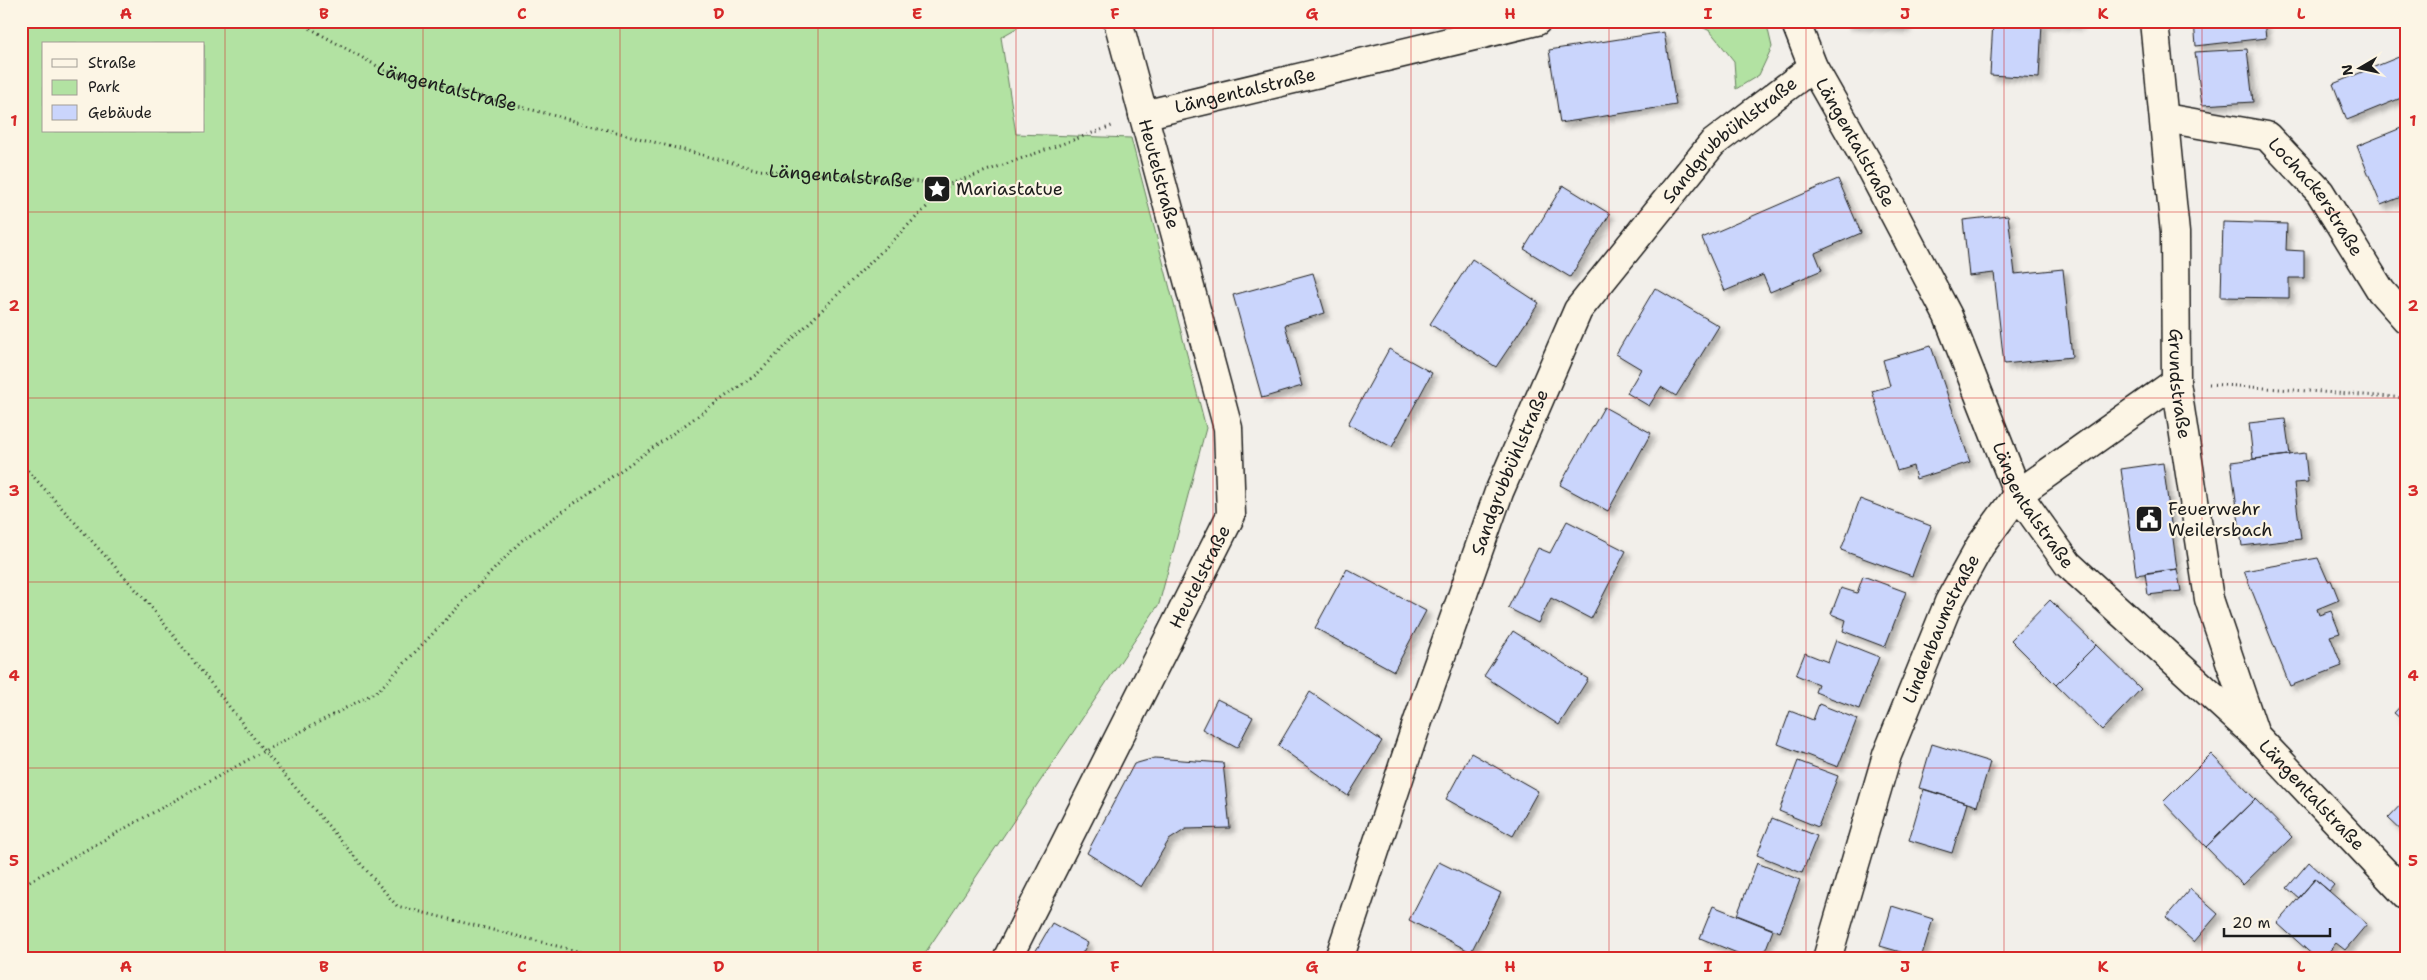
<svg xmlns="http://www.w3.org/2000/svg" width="2427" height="980" font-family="'Shantell Sans',sans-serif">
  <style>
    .green { fill: #b2e2a2; stroke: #677f5f; fill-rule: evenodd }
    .building { fill: #cad5fc; stroke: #1c1c1c; filter: url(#shadow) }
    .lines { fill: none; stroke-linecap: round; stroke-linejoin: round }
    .minor-casing { stroke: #1c1c1c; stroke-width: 31 }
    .path { stroke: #1c1c1c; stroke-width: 3; stroke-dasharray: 1 4; stroke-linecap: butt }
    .minor { stroke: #fcf5e5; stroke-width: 28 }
    .grid { fill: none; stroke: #d62828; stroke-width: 1; stroke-opacity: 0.55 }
    .labels { text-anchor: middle; stroke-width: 4.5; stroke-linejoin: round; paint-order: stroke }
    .street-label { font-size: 18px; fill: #1c1c1c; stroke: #fcf5e5 }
    .poi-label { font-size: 18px; fill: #1c1c1c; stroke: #fcf5e5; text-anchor: start }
    .neatline { fill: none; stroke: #d62828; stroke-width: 2 }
    .grid-label { font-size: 16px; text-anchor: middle; font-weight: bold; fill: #d62828 }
  </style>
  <defs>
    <filter id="shadow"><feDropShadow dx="4.5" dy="4.5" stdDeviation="2.5" flood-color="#0004"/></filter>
  </defs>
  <rect width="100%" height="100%" fill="#f2efea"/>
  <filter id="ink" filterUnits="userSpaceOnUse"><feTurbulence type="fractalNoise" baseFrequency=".02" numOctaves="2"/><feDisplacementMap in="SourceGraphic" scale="10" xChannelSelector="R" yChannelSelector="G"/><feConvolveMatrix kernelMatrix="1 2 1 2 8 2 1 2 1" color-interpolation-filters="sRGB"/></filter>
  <g filter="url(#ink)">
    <path class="green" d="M 21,21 L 1029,21 L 1001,37 L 1016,134 L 1131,138 L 1206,428 L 1159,604 L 921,959 L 21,959 ZM 44,44 L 204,44 L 204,131 L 44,131 Z
      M 1690,21 L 1766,21 L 1772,47 L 1759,75 L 1736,89 L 1734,61 L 1710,31 Z"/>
    <path class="building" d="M 1846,21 L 1906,21 L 1905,28 L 1846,24 Z
      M 1993,21 L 2079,21 L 2079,25 L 2042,23 L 2039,78 L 1990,75 Z
      M 2194,21 L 2264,21 L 2266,38 L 2196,46 Z
      M 1664,32 L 1676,105 L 1560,123 L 1549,50 Z
      M 2247,49 L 2253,102 L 2202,105 L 2195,52 Z
      M 2406,54 L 2406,96 L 2347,120 L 2333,84 Z
      M 2406,126 L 2406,195 L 2381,205 L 2357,146 Z
      M 1838,179 L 1861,233 L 1815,253 L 1822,270 L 1770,292 L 1763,275 L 1725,291 L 1702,238 Z
      M 1563,185 L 1610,214 L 1570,277 L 1524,249 Z
      M 2008,215 L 2015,274 L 2063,269 L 2072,357 L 2004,364 L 1994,273 L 1969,276 L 1963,220 Z
      M 2223,222 L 2287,224 L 2286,250 L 2304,251 L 2304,278 L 2289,278 L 2289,298 L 2221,297 Z
      M 1472,259 L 1539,303 L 1496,367 L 1430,324 Z
      M 1313,273 L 1325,313 L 1285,325 L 1302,386 L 1262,398 L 1233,295 Z
      M 1655,288 L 1719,326 L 1676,396 L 1661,387 L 1649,406 L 1627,393 L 1641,369 L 1616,354 Z
      M 1931,346 L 1970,462 L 1916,479 L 1913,466 L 1897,471 L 1872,391 L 1890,386 L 1883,360 Z
      M 1389,349 L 1432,373 L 1392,447 L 1348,424 Z
      M 1604,407 L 1651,433 L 1608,511 L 1560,485 Z
      M 2285,419 L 2290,455 L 2253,459 L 2249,423 Z
      M 2305,453 L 2308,482 L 2294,483 L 2301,539 L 2242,546 L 2231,462 Z
      M 2163,463 L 2177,569 L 2136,575 L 2121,469 Z
      M 1860,499 L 1931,526 L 1912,576 L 1841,550 Z
      M 1567,521 L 1626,551 L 1591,619 L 1551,598 L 1538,623 L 1508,608 L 1538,548 L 1550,553 Z
      M 2318,558 L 2328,581 L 2331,580 L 2339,600 L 2317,609 L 2319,615 L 2331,611 L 2340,633 L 2330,636 L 2342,666 L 2290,686 L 2244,571 Z
      M 1347,569 L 1426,611 L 1394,671 L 1315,628 Z
      M 2177,569 L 2181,591 L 2148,595 L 2145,573 Z
      M 1863,576 L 1906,592 L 1885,647 L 1843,631 L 1846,620 L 1831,614 L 1841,588 L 1857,593 Z
      M 2050,600 L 2096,645 L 2056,685 L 2011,640 Z
      M 1513,631 L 1588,679 L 1559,725 L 1484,676 Z
      M 1836,640 L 1879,657 L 1859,709 L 1815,692 L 1818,684 L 1796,675 L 1805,653 L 1828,662 Z
      M 2096,645 L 2141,689 L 2102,730 L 2056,685 Z
      M 1310,692 L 1382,741 L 1348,796 L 1278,746 Z
      M 1217,699 L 1253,717 L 1237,748 L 1202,729 Z
      M 2406,700 L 2406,723 L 2394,713 Z
      M 1819,704 L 1857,719 L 1838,767 L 1778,744 L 1790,711 L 1813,720 Z
      M 1932,744 L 1990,762 L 1977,806 L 1919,788 Z
      M 1471,753 L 1538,791 L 1513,836 L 1446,799 Z
      M 2211,754 L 2255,799 L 2206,847 L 2163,802 Z
      M 1155,758 L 1223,763 L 1230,828 L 1186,829 L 1169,840 L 1141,887 L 1087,853 L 1134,764 Z
      M 1798,761 L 1838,776 L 1818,827 L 1779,811 Z
      M 1924,789 L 1967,803 L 1952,853 L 1909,840 Z
      M 2255,799 L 2292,837 L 2243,885 L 2206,847 Z
      M 2406,799 L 2406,835 L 2388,818 Z
      M 1772,818 L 1817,836 L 1802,873 L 1757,855 Z
      M 1439,862 L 1501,893 L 1471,952 L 1409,920 Z
      M 2309,862 L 2334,885 L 2329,891 L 2315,879 L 2299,898 L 2287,888 Z
      M 1757,863 L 1800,880 L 1780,932 L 1737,915 Z
      M 2315,879 L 2367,924 L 2345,950 L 2336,943 L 2323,959 L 2317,959 L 2277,923 Z
      M 2190,889 L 2218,914 L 2194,942 L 2166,917 Z
      M 1713,906 L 1773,930 L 1762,959 L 1752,959 L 1700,938 Z
      M 1892,906 L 1933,919 L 1921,958 L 1880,946 Z
      M 1052,923 L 1088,943 L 1079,959 L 1043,959 L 1034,954 Z"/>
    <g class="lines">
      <g class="minor-casing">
        <g id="minor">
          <path id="s2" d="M 1795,21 L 1813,67 L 1867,162 L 1948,316 L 2018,494 L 2068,564 L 2256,736 L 2406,895"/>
          <path id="s3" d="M 2154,21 L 2175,233 L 2176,382 L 2209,599 L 2255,735"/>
          <path id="s4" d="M 1143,115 L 1537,21"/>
          <path id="s5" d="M 2165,118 L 2267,136 L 2320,192 L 2381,291 L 2406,319"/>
          <path id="s6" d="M 1007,959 L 1231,515 L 1228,428 L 1118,21"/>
          <path id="s7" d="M 1339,959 L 1418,721 L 1499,492 L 1578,310 L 1712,144 L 1813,67"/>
          <path id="s8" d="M 1827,959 L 1887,755 L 1949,602 L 1980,546 L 2018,494 L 2176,382"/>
        </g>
      </g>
      <g class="path">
        <path id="s1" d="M 297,21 L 386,71 L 759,170 L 950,184 L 1112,126"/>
        <path d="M 2209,384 L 2406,398"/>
        <path d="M 21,463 L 148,603 L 264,751 L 397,906 L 609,959"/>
        <path d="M 21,886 L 264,751 L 378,691 L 521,541 L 757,374 L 950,184"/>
      </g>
      <use href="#minor" class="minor"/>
    </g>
  </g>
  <path class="grid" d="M 225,21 L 225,959M 423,21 L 423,959M 620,21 L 620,959M 818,21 L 818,959M 1016,21 L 1016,959M 1213,21 L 1213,959M 1411,21 L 1411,959M 1609,21 L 1609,959M 1806,21 L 1806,959M 2004,21 L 2004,959M 2202,21 L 2202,959M 21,212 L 2406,212M 21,398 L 2406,398M 21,582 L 2406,582M 21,768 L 2406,768"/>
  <defs>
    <g id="sight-square" transform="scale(1.4375)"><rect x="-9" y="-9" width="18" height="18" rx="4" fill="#1c1c1c" stroke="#fcf5e5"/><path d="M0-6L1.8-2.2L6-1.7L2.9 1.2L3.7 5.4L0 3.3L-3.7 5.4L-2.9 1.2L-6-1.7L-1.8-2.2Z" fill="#fff"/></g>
    <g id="civic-square" transform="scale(1.4375)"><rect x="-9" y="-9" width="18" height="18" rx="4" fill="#1c1c1c" stroke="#fcf5e5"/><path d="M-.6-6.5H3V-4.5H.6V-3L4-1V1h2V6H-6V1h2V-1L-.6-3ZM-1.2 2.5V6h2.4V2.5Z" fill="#fff"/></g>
  </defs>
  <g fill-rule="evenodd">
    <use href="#sight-square" x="937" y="189"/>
    <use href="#civic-square" x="2149" y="519"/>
  </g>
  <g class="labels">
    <g class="street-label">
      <text dy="6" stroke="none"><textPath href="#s1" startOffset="165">Längentalstraße</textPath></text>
      <text dy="6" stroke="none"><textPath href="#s4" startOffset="105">Längentalstraße</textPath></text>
      <text dy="6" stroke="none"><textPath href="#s7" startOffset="921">Sandgrubbühlstraße</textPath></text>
      <text dy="6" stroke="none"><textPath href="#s2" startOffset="136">Längentalstraße</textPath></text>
      <text transform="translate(1159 174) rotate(75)" y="6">Heutelstraße</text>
      <text dy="6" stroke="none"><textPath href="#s1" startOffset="570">Längentalstraße</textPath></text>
      <text dy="6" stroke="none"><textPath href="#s5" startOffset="182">Lochackerstraße</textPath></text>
      <text dy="6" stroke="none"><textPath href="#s3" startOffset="364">Grundstraße</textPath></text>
      <text dy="6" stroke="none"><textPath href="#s7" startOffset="516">Sandgrubbühlstraße</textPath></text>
      <text dy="6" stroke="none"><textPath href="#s2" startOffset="541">Längentalstraße</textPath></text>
      <text dy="6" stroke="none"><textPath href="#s6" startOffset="428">Heutelstraße</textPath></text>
      <text dy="6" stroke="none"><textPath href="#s8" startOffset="350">Lindenbaumstraße</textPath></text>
      <text dy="6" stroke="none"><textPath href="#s2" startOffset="946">Längentalstraße</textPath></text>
    </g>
    <g class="poi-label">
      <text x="956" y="195">Mariastatue</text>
      <text x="2168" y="515">Feuerwehr<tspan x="2168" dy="21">Weilersbach</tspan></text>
    </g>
  </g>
  <rect width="2427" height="980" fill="none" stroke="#fcf5e5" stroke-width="55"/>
  <rect x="42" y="42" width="162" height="90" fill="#fcf5e5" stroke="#a29e95"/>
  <rect x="52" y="59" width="25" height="8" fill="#fcf5e5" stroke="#a29e95"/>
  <text x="88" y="68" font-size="15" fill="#1c1c1c">Straße</text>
  <rect x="52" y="80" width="25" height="15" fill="#b2e2a2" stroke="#a29e95"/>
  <text x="88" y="92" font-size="15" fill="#1c1c1c">Park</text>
  <rect x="52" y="105" width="25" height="15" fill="#cad5fc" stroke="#a29e95"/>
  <text x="88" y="118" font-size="15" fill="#1c1c1c">Gebäude</text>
  <g transform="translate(2360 68) rotate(261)" stroke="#fcf5e5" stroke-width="4" paint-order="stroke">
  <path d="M0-4L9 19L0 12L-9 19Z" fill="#1c1c1c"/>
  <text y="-8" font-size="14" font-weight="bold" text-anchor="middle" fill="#1c1c1c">N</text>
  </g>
  <path d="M2224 928v8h106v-8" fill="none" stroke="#1c1c1c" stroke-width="2.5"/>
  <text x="2232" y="928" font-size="15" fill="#1c1c1c" stroke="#fcf5e5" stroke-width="4" paint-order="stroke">20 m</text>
  <rect x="28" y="28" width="2372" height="924" class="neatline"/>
  <g class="grid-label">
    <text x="126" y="19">A</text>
    <text x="324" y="19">B</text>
    <text x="522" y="19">C</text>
    <text x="719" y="19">D</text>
    <text x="917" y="19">E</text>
    <text x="1115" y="19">F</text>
    <text x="1312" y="19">G</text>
    <text x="1510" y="19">H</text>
    <text x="1708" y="19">I</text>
    <text x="1905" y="19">J</text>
    <text x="2103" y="19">K</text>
    <text x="2301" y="19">L</text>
    <text x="14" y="126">1</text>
    <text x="2413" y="126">1</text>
    <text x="14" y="311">2</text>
    <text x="2413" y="311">2</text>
    <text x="14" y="496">3</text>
    <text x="2413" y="496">3</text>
    <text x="14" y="681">4</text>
    <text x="2413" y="681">4</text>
    <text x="14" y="866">5</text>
    <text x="2413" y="866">5</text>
    <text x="126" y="972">A</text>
    <text x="324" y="972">B</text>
    <text x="522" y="972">C</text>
    <text x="719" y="972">D</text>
    <text x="917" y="972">E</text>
    <text x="1115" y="972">F</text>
    <text x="1312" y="972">G</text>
    <text x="1510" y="972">H</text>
    <text x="1708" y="972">I</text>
    <text x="1905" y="972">J</text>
    <text x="2103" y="972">K</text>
    <text x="2301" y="972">L</text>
  </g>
</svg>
